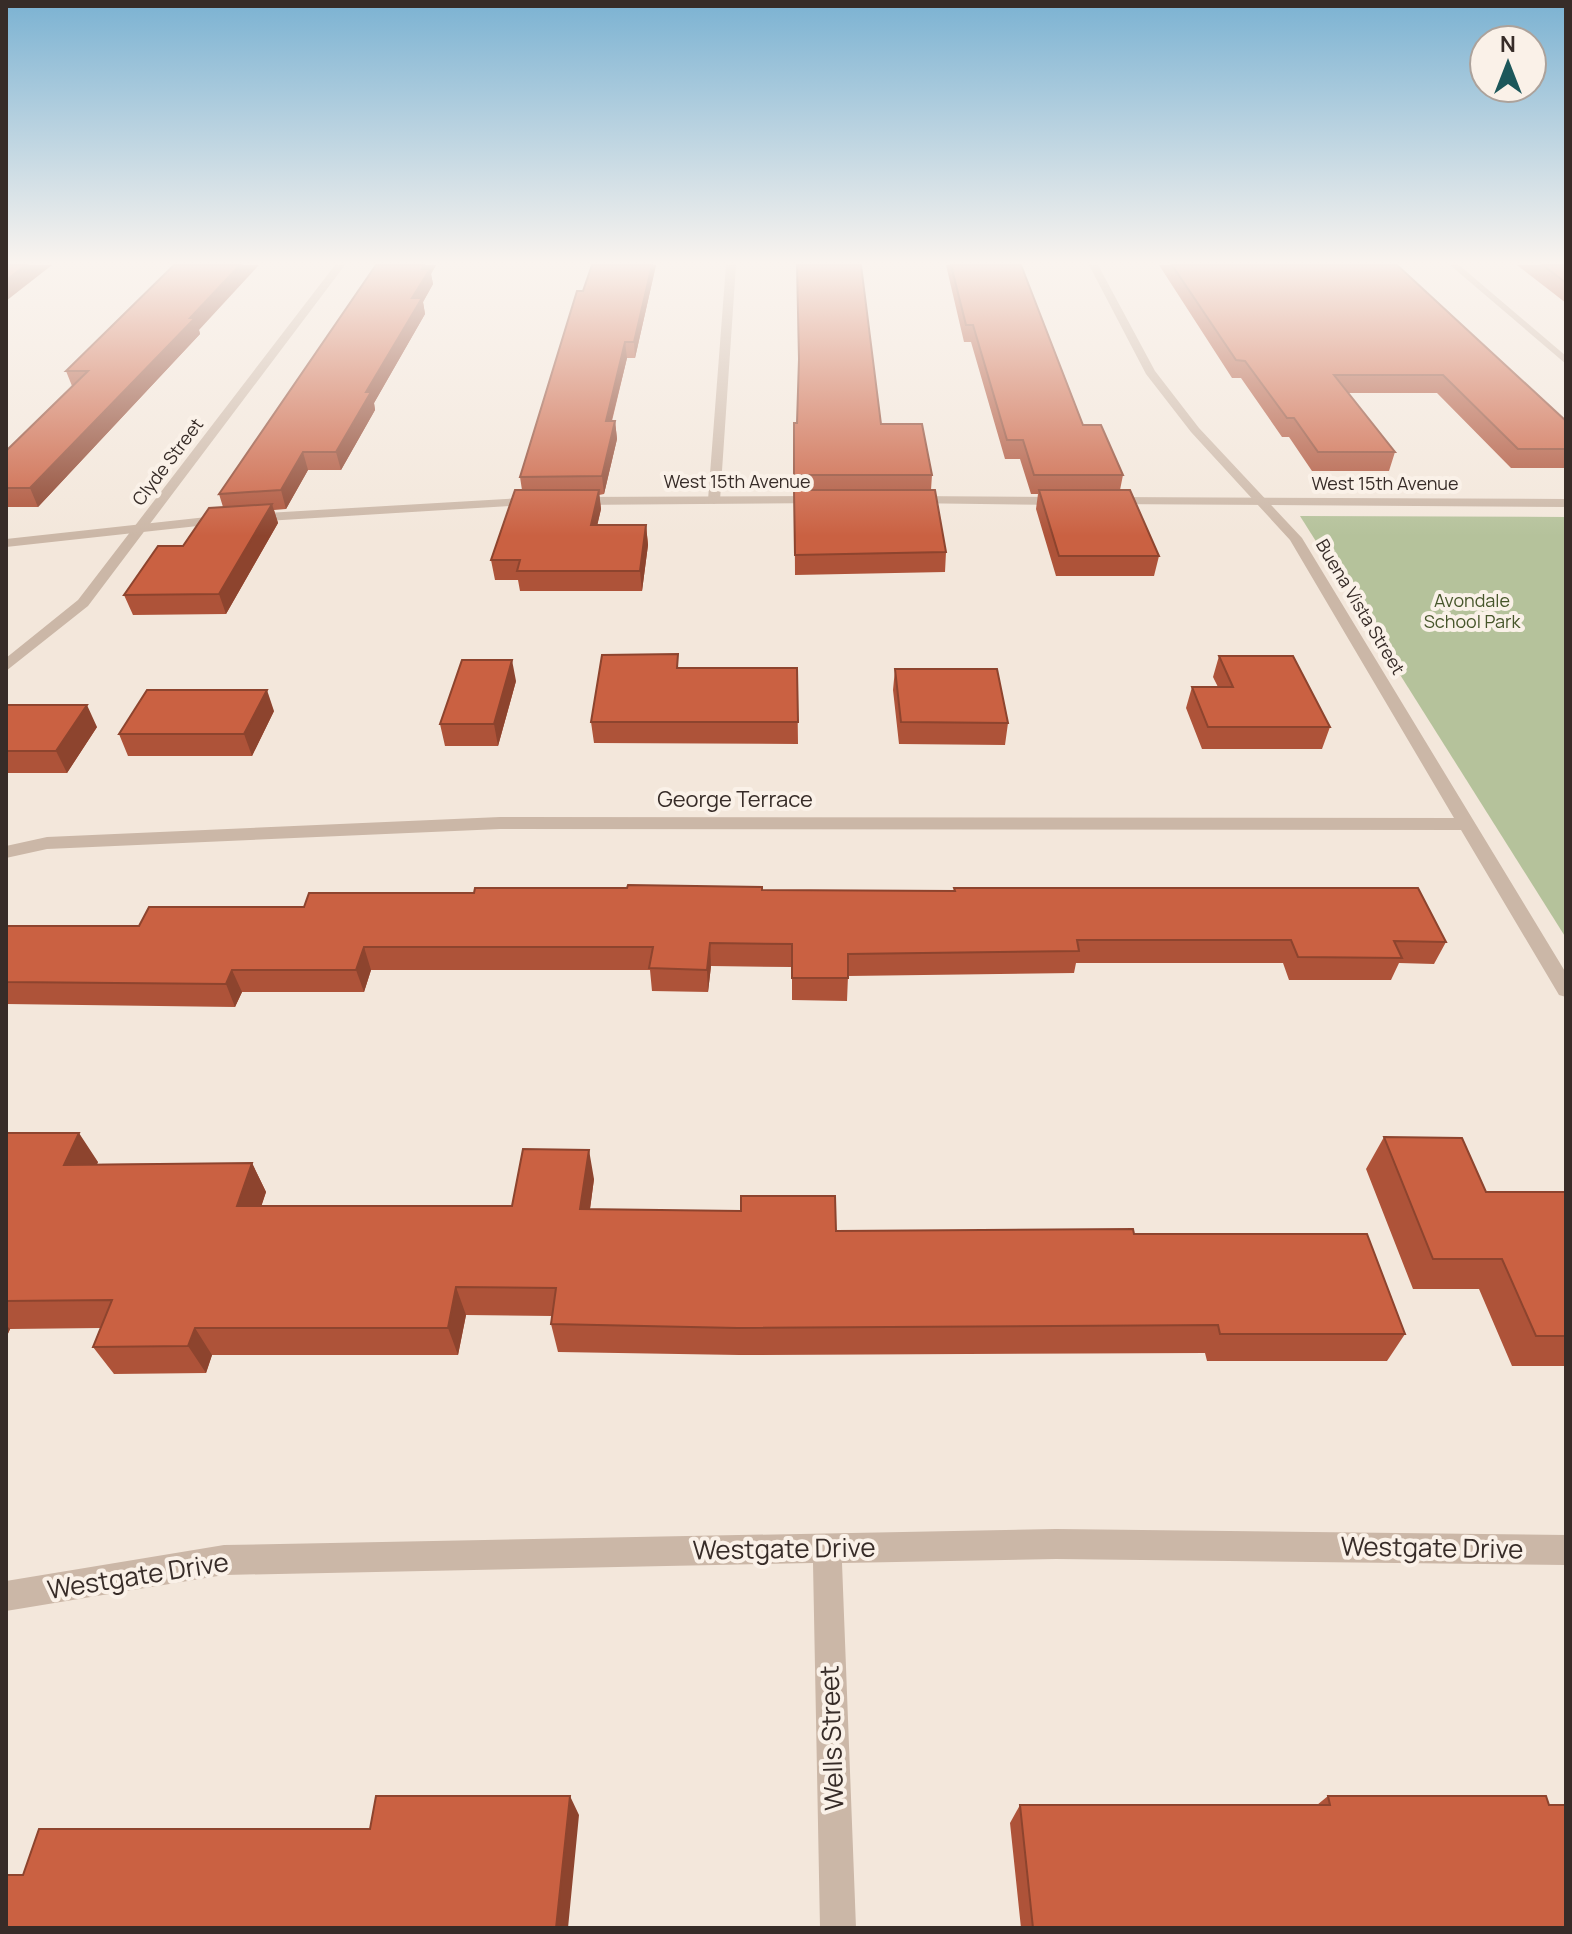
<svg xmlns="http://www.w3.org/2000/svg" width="1572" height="1934" font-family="Manrope,sans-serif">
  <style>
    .green { fill: #b5c29b }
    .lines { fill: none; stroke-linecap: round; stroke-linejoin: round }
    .minor { fill: #cbb7a7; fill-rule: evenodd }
    .tertiary { fill: #cbb7a7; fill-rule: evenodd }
    .wall { fill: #ae5339 }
    .shaded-wall { fill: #8d442e }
    .building { fill: #ca6142; stroke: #8d442e; stroke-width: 2 }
    .labels { text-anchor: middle; stroke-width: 8; stroke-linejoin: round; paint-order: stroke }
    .far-street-label { font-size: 18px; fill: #372c28; stroke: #faf1e8 }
    .far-park-label { font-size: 18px; fill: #47562b; stroke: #faf1e8 }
    .street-label { font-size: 22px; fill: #372c28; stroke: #faf1e8 }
    .near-street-label { font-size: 26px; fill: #372c28; stroke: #faf1e8 }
  </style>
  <rect width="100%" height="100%" fill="#f3e7db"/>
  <path class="green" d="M 1300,516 L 1566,517 L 1566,938 Z"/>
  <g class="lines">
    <path class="minor" d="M 335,265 L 345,265 L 88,606 L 6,671 L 6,658 L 78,600 Z
      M 726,265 L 736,265 L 720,500 L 714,504 L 708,500 Z
      M 1089,265 L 1098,265 L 1155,371 L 1199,428 L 1302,538 L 1566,973 L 1566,997 L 1559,995 L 1461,830 L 500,829 L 47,849 L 6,858 L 6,846 L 47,837 L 500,817 L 1454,818 L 1290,540 L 1191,432 L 1146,374 Z
      M 1450,265 L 1459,265 L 1566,356 L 1566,364 Z
      M 1056,1529 L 1566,1535 L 1566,1565 L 1056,1559 L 842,1563 L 856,1928 L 820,1928 L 813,1563 L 224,1575 L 6,1611 L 6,1581 L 224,1545 Z"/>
    <path class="tertiary" d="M 822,496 L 828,500 L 826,503 L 574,505 L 568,501 L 574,497 Z
      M 910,496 L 1062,497 L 1068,501 L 1062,505 L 906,503 L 904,500 Z
      M 538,497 L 542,498 L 542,504 L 216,524 L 6,547 L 6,539 L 216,516 Z
      M 1110,497 L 1566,499 L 1566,507 L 1106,504 L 1104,501 Z"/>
  </g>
  <path class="wall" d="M 376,265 L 436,265 L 431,274 L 433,284 L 423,302 L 425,314 L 374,403 L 375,410 L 341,470 L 308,470 L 286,509 L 274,510 L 278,523 L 226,614 L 133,615 L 124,595 L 183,546 L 223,507 L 219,494 Z
    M 592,265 L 656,265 L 635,358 L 627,358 L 612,421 L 615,421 L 617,439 L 604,494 L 599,495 L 601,509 L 597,525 L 646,525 L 648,545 L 642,591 L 520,591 L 518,580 L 495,580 L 491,560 L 522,490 L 520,477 Z
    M 946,265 L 1021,265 L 1083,425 L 1123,475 L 1120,490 L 1159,556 L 1154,576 L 1056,576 L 1036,509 L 1038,494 L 1031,494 L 1020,459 L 1005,459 L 971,342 L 964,342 Z
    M 1159,265 L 1397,265 L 1566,421 L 1566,468 L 1511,468 L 1437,393 L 1348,393 L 1395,452 L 1389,471 L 1312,471 L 1289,437 L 1282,437 L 1241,378 L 1232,378 Z
    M 1517,265 L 1566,265 L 1566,303 Z
    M 199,330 L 200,334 L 38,507 L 6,507 L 6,451 L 72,386 L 66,371 Z
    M 794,423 L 881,424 L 932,475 L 931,490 L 946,552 L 945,572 L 795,575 Z
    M 1219,656 L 1330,727 L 1322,749 L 1202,749 L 1186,708 L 1192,687 L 1218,687 L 1213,677 Z
    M 679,668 L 797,668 L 798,744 L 594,743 L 591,722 Z
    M 895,669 L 1008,723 L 1005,745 L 899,744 L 893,690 Z
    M 516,681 L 498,746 L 445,746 L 440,724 Z
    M 6,705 L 97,727 L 67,773 L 6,773 Z
    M 274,711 L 252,756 L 128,756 L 119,734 Z
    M 954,888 L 1446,942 L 1434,964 L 1399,963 L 1391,980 L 1289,980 L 1283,963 L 1076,963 L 1074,973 L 848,976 L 847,1001 L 792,1000 L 792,967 L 711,966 L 708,992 L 652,991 L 650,970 L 371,970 L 364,992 L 242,992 L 235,1007 L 6,1004 L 6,926 L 139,926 L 304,907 L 474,893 L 762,890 L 954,891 Z
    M 6,1133 L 98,1162 L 97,1164 L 252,1163 L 266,1192 L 261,1206 L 512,1206 L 594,1179 L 590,1209 L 836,1231 L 1134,1234 L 1405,1334 L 1387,1361 L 1207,1361 L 1205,1353 L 739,1355 L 558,1352 L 551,1324 L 552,1316 L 466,1315 L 458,1355 L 212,1355 L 206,1373 L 114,1374 L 93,1347 L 101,1328 L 10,1329 L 6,1338 Z
    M 1384,1137 L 1486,1192 L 1566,1192 L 1566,1366 L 1512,1366 L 1479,1289 L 1413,1289 L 1366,1169 Z
    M 1328,1796 L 1549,1805 L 1566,1928 L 1021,1928 L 1010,1823 L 1020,1805 L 1317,1805 Z"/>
  <path class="shaded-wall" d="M 26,265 L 52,265 L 6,301 L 6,280 Z
    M 240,265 L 259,265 L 199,330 L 200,334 L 38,507 L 30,488 Z
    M 424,265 L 436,265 L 431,274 L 433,284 L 423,302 L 425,314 L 374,403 L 375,410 L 341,470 L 336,452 L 412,298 Z
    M 652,265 L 656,265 L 635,358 L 634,342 Z
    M 625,342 L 627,358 L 607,439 L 606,421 Z
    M 615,421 L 617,439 L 604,494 L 602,476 Z
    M 303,452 L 308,470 L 286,509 L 281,490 Z
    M 599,490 L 601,509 L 593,544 L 591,525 Z
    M 272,504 L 278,523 L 226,614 L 219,594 Z
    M 646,525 L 648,545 L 642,591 L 640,571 Z
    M 512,660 L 516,681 L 498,746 L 494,724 Z
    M 267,690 L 274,711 L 252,756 L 244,734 Z
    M 87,705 L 97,727 L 67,773 L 56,751 Z
    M 710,943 L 711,966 L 708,992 L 707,970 Z
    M 364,947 L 371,970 L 364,992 L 356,970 Z
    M 232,970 L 242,992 L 235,1007 L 226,984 Z
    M 79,1133 L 98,1162 L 83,1194 L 64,1165 Z
    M 589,1150 L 594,1179 L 586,1238 L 580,1209 Z
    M 252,1163 L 266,1192 L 252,1235 L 237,1206 Z
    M 456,1287 L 466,1315 L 458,1355 L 448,1328 Z
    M 6,1325 L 10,1329 L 6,1338 Z
    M 195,1328 L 212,1355 L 206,1373 L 188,1346 Z
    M 570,1796 L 579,1815 L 568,1928 L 556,1928 Z"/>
  <path class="building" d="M 6,265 L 26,265 L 6,280 Z
    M 174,265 L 240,265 L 190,318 L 195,318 L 30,488 L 6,488 L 6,451 L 88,371 L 66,371 Z
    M 376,265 L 424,265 L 422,269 L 430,269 L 412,298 L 422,298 L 366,392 L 371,392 L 336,452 L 303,452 L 281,490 L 219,494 Z
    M 592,265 L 652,265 L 634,342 L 625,342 L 606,421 L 615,421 L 602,476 L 520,477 L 577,291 L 583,291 Z
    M 797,265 L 861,265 L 881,424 L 922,424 L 932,475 L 794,475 L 794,423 L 797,423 L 799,359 Z
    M 951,265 L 1021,265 L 1083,425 L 1101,425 L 1123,475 L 1034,475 L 1023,440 L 1007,440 L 973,325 L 966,325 Z
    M 1172,265 L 1397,265 L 1566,421 L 1566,449 L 1518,449 L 1443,375 L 1334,375 L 1395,452 L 1318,452 L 1294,418 L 1287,418 L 1245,361 L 1236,360 Z
    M 1543,265 L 1566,265 L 1566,283 Z
    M 515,490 L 599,490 L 591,525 L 646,525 L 640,571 L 517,571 L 520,560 L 491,560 Z
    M 794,490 L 935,490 L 946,552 L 795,555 Z
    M 1039,490 L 1130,490 L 1159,556 L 1059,556 Z
    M 272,504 L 219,594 L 124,595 L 158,546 L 183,546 L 209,508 Z
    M 678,654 L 677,668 L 797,668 L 798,722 L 591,722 L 602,655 Z
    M 1219,656 L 1293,656 L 1330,727 L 1208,727 L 1192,687 L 1233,687 Z
    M 462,660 L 512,660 L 494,724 L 440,724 Z
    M 895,669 L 997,669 L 1008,723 L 901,722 Z
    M 147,690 L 267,690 L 244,734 L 119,734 Z
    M 6,705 L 87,705 L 56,751 L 6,751 Z
    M 628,885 L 762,887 L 762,890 L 955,891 L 954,888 L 1418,888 L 1446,942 L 1394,941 L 1402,958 L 1298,957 L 1291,940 L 1077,940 L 1079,951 L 848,954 L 848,978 L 792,978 L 792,944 L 710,943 L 707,970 L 649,968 L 653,947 L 364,947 L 356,970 L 232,970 L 226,984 L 6,982 L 6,926 L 139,926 L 149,907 L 304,907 L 309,893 L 474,893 L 475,888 L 627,888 Z
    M 6,1133 L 79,1133 L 64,1165 L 252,1163 L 237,1206 L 512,1206 L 523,1149 L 589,1150 L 580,1209 L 741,1211 L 741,1196 L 835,1196 L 836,1231 L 1133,1229 L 1134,1234 L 1367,1234 L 1405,1334 L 1220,1334 L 1218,1325 L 737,1328 L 551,1324 L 556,1288 L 456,1287 L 448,1328 L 195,1328 L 188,1346 L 93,1347 L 112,1300 L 6,1301 Z
    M 1384,1137 L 1462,1138 L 1486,1192 L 1566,1192 L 1566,1336 L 1536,1336 L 1502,1259 L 1433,1259 Z
    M 376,1796 L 570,1796 L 556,1928 L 6,1928 L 6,1875 L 23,1875 L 39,1829 L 370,1829 Z
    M 1328,1796 L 1546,1796 L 1549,1805 L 1566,1805 L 1566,1928 L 1033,1928 L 1020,1805 L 1330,1805 Z"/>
  <linearGradient id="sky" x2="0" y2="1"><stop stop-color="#7bb2d2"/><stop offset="0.49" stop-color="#faf4ef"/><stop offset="1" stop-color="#faf4ef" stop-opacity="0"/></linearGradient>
  <rect width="1572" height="536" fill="url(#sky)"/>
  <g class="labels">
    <g class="far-street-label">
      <text transform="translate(168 462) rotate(-53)" y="6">Clyde Street</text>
      <text x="737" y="488">West 15th Avenue</text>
      <text x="1385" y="490">West 15th Avenue</text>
      <text transform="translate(1360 607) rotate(59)" y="6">Buena Vista Street</text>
    </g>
    <g class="far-park-label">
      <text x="1472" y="607">Avondale<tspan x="1472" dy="21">School Park</tspan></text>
    </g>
    <g class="street-label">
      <text x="735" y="807">George Terrace</text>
    </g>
    <g class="near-street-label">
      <text transform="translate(1432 1548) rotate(1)" y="9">Westgate Drive</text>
      <text transform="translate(784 1549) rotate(-1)" y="9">Westgate Drive</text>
      <text transform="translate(138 1576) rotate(-9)" y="9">Westgate Drive</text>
      <text transform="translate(832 1738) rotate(-92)" y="9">Wells Street</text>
    </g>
  </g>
  <rect width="1572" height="1934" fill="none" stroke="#372c28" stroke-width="16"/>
  <g transform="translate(1508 64)"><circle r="38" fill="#faf1e8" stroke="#aca29b" stroke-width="2"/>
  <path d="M0-6L14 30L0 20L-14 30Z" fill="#1c575a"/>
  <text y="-12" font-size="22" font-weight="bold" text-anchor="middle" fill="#372c28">N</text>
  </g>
</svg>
